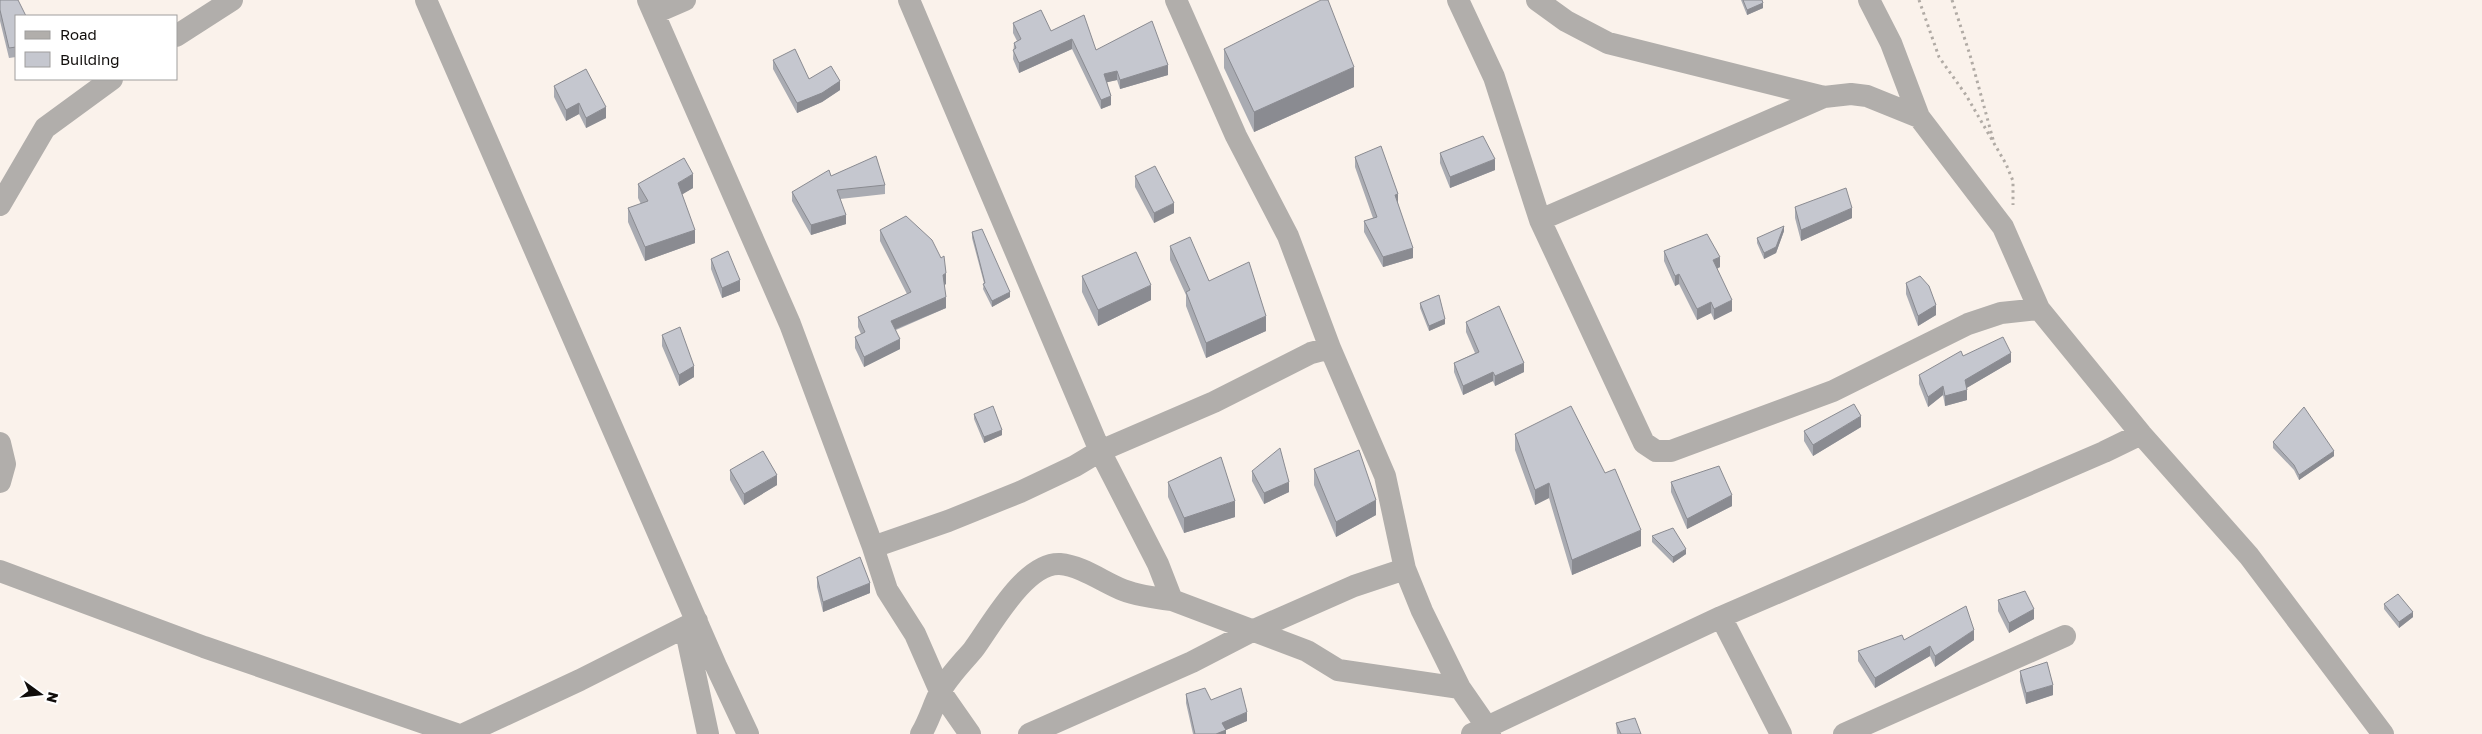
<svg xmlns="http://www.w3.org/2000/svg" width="2482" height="734" font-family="'Golos Text',sans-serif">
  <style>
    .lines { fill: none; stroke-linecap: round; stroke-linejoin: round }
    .path { stroke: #b1aba5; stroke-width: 3; stroke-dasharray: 2.5 4; stroke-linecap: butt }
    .minor { stroke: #b1aeab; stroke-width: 22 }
    .wall { fill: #a9abb2 }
    .shaded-wall { fill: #8a8b91 }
    .building { fill: #c5c7cf; stroke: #8a8b91 }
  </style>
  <rect width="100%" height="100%" fill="#faf2eb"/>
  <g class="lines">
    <path class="path" d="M 1919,0 L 1939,57 L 1966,95 L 2006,164 L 2013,181 L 2013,205
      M 1952,0 L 1970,55 L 1994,143"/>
    <path class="minor" d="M 426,0 L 716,666 L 748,734
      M 648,0 L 790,324 L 873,547 L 887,590 L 915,634 L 940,691 L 970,734
      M 909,0 L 1100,451 L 1158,564 L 1172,600 L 1307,651 L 1338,670 L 1460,688
      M 1458,0 L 1494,77 L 1540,220 L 1644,443 L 1656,451 L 1671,451 L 1833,391 L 1968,324 L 2001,313 L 2039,309
      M 1537,0 L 1566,21 L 1608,43 L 1824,97
      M 1869,0 L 1891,43 L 1919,117
      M 655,13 L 685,0
      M 176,36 L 232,0
      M 0,205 L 45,128 L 112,79
      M 1540,220 L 1824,97 L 1851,94 L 1867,96 L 1919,117 L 2003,227 L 2039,309 L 2141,434 L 2249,556 L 2383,734
      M 1330,348 L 1385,476 L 1405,569 L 1422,611 L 1460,688 L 1487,727 L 1472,734
      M 0,443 L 5,464 L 0,482
      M 873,547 L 948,521 L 1020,492 L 1075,466 L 1100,451 L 1214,402 L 1311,353 L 1330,348 L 1288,236 L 1236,136 L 1176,0
      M 0,571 L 204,647 L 456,734
      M 1721,617 L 1781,734
      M 685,627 L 708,734
      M 464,734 L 580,680 L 697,621
      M 921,734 C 929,721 933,706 940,692 C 948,677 962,663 973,650 C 991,626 1025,562 1060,564 C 1082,566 1103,582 1123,590 C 1139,596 1155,598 1172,600
      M 1029,734 L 1192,662 L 1254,630 L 1354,586 L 1405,569
      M 1490,734 L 1487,727 L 1721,617 L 2104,452 L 2141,434
      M 1844,734 L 2065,636"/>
  </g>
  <path class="wall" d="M 0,0 L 16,16 L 16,57 L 9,58 L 0,21 Z
    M 1741,0 L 1762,0 L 1763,8 L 1747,15 Z
    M 1013,23 L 1051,31 L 1096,50 L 1168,75 L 1120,89 L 1117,80 L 1107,82 L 1111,105 L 1101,109 L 1072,49 L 1019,73 L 1013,59 L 1014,43 L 1017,41 L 1013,33 Z
    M 1224,49 L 1354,87 L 1254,132 L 1224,68 Z
    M 773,60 L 809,79 L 840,90 L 822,102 L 797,113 L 773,69 Z
    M 554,86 L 606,118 L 586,128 L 579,114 L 566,121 L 554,97 Z
    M 1440,153 L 1495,170 L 1450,188 L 1440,163 Z
    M 1355,157 L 1398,204 L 1413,258 L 1383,267 L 1364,232 L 1364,221 L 1373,218 L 1355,167 Z
    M 831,176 L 885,185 L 885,194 L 840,199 L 846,224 L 811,235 L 792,201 L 792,192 Z
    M 1135,176 L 1174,213 L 1154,223 L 1135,187 Z
    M 638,184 L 693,188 L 682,194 L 695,243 L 645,261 L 628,222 L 628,208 L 641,204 L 638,198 Z
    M 1795,207 L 1852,218 L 1801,241 L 1795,218 Z
    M 880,230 L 946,284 L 944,285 L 946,308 L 896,330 L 900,349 L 864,367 L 855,348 L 855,337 L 861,334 L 858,327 L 858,317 L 907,294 L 880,241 Z
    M 1784,231 L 1776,253 L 1764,259 L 1757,243 L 1757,238 Z
    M 972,232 L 1010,297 L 992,307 L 983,289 L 984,283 L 972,238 Z
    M 1170,246 L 1209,281 L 1266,331 L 1206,358 L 1186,306 L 1186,295 L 1170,260 Z
    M 1664,251 L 1720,267 L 1717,269 L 1732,311 L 1714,320 L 1711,313 L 1697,320 L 1679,284 L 1675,286 L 1664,261 Z
    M 711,259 L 740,291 L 722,298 L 711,269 Z
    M 1082,276 L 1151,300 L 1098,326 L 1082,292 Z
    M 1906,283 L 1936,315 L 1918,326 L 1906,294 Z
    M 1420,303 L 1445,324 L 1429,331 L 1420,308 Z
    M 1466,322 L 1524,372 L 1495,386 L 1493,381 L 1463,395 L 1454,372 L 1454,363 L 1475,353 L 1466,332 Z
    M 662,335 L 694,377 L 679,386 L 662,346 Z
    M 1963,356 L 2011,362 L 1966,388 L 1967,400 L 1945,406 L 1943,395 L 1928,407 L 1919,384 L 1919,375 Z
    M 974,414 L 1002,435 L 984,443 L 974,419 Z
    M 1861,427 L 1813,456 L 1804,441 L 1804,431 Z
    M 1515,434 L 1641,546 L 1572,575 L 1549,498 L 1535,505 L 1515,450 Z
    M 2273,442 L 2334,456 L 2299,480 L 2294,470 L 2273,448 Z
    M 1314,469 L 1376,515 L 1336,537 L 1314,485 Z
    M 730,470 L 777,485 L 744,505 L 730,480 Z
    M 1252,471 L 1289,492 L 1264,504 L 1252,481 Z
    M 1168,482 L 1235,517 L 1184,533 L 1168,497 Z
    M 1671,482 L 1732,506 L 1687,529 L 1671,492 Z
    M 1652,536 L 1686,554 L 1673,563 L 1652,542 Z
    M 817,577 L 870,593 L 823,612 L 817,587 Z
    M 1998,600 L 2034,619 L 2009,633 L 1998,611 Z
    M 2384,604 L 2413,617 L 2399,628 L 2384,609 Z
    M 1904,640 L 1974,640 L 1935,667 L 1930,656 L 1875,688 L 1858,661 L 1858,651 Z
    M 2020,671 L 2053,695 L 2026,704 L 2020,681 Z
    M 1186,694 L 1211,700 L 1247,721 L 1226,730 L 1226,734 L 1193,734 L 1186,703 Z
    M 1616,723 L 1641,734 L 1617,734 Z"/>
  <path class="shaded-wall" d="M 1763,3 L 1763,8 L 1747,15 L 1747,10 Z
    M 1072,39 L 1072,49 L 1019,73 L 1019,63 Z
    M 1168,65 L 1168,75 L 1120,89 L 1120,80 Z
    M 1354,67 L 1354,87 L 1254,132 L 1254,112 Z
    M 1117,71 L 1117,80 L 1104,83 L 1104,74 Z
    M 840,81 L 840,90 L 822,102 L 797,113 L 797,103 Z
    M 1111,96 L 1111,105 L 1101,109 L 1101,100 Z
    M 579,103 L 579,114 L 566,121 L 566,110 Z
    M 606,107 L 606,118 L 586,128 L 586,118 Z
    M 1495,159 L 1495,170 L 1450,188 L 1450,177 Z
    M 693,174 L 693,188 L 678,197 L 678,183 Z
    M 1398,194 L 1398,204 L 1395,206 L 1395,195 Z
    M 1174,203 L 1174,213 L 1154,223 L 1154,213 Z
    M 1852,208 L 1852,218 L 1801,241 L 1801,230 Z
    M 846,215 L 846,224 L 811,235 L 811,225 Z
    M 1784,226 L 1784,231 L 1776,253 L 1764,259 L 1764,253 Z
    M 695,230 L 695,243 L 645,261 L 645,247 Z
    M 1413,248 L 1413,258 L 1383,267 L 1383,257 Z
    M 1720,257 L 1720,267 L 1713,270 L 1713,260 Z
    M 946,273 L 946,284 L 943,286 L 943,275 Z
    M 1679,274 L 1679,284 L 1675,286 L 1675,276 Z
    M 740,280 L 740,291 L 722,298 L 722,288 Z
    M 1151,285 L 1151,300 L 1098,326 L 1098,310 Z
    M 1010,292 L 1010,297 L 992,307 L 992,301 Z
    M 946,297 L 946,308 L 891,331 L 891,321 Z
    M 1732,300 L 1732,311 L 1714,320 L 1714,309 Z
    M 1711,302 L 1711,313 L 1697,320 L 1697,309 Z
    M 1936,305 L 1936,315 L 1918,326 L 1918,316 Z
    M 1266,316 L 1266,331 L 1206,358 L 1206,343 Z
    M 1445,319 L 1445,324 L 1429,331 L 1429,326 Z
    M 900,339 L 900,349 L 864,367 L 864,357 Z
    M 2011,353 L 2011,362 L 1965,389 L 1965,380 Z
    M 1524,363 L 1524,372 L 1495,386 L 1495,376 Z
    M 694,366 L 694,377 L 679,386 L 679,375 Z
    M 1493,372 L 1493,381 L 1463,395 L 1463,386 Z
    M 1943,386 L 1943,395 L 1928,407 L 1928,397 Z
    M 1967,390 L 1967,400 L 1945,406 L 1945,396 Z
    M 1861,416 L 1861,427 L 1813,456 L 1813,445 Z
    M 1002,430 L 1002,435 L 984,443 L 984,437 Z
    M 2334,451 L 2334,456 L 2299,480 L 2299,475 Z
    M 777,475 L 777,485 L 744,505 L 744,494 Z
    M 1289,482 L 1289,492 L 1264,504 L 1264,493 Z
    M 1549,483 L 1549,498 L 1535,505 L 1535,490 Z
    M 1732,495 L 1732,506 L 1687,529 L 1687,519 Z
    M 1376,500 L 1376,515 L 1336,537 L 1336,522 Z
    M 1235,501 L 1235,517 L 1184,533 L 1184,518 Z
    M 1641,530 L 1641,546 L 1572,575 L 1572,560 Z
    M 1686,549 L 1686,554 L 1673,563 L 1673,557 Z
    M 870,583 L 870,593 L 823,612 L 823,602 Z
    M 2034,609 L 2034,619 L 2009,633 L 2009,623 Z
    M 2413,612 L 2413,617 L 2399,628 L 2399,622 Z
    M 1974,630 L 1974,640 L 1935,667 L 1935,656 Z
    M 1930,646 L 1930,656 L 1875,688 L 1875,678 Z
    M 2053,685 L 2053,695 L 2026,704 L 2026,693 Z
    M 1247,712 L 1247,721 L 1226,730 L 1226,734 L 1216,734 L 1222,723 Z"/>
  <path class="building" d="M 0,0 L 18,0 L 26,16 L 16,16 L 16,47 L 9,48 L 0,10 Z
    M 1321,0 L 1328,0 L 1354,67 L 1254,112 L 1224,49 Z
    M 1743,0 L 1762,0 L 1763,3 L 1747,10 Z
    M 1041,10 L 1051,31 L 1084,15 L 1096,50 L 1152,21 L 1168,65 L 1120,80 L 1117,71 L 1104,74 L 1111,96 L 1101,100 L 1072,39 L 1019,63 L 1013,50 L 1016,48 L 1014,43 L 1021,39 L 1013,23 Z
    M 795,49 L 809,79 L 831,66 L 840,81 L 822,93 L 797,103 L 773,60 Z
    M 586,69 L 606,107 L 586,118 L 579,103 L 566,110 L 554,86 Z
    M 1483,136 L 1495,159 L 1450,177 L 1440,153 Z
    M 1381,146 L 1398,194 L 1395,195 L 1413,248 L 1383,257 L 1364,221 L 1377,217 L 1355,157 Z
    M 876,156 L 885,185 L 837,190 L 846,215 L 811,225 L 792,192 L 829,170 L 831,176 Z
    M 684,158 L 693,174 L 678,183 L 695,230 L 645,247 L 628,208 L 648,201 L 638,184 Z
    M 1155,166 L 1174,203 L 1154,213 L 1135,176 Z
    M 1846,188 L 1852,208 L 1801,230 L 1795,207 Z
    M 906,216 L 932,240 L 941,258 L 944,256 L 946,273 L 943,275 L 946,297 L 891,321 L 900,339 L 864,357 L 855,337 L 865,332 L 858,317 L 911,292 L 880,230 Z
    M 1784,226 L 1776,247 L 1764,253 L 1757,238 Z
    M 982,229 L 1010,292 L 992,301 L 983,284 L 985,283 L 972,232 Z
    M 1707,234 L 1720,257 L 1713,260 L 1732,300 L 1714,309 L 1711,302 L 1697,309 L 1679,274 L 1675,276 L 1664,251 Z
    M 1190,237 L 1209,281 L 1249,262 L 1266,316 L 1206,343 L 1186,292 L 1190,290 L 1170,246 Z
    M 728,251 L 740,280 L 722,288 L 711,259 Z
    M 1136,252 L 1151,285 L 1098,310 L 1082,276 Z
    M 1920,276 L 1929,286 L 1936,305 L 1918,316 L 1906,283 Z
    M 1439,295 L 1445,319 L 1429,326 L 1420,303 Z
    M 1499,306 L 1524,363 L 1495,376 L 1493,372 L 1463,386 L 1454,363 L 1479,352 L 1466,322 Z
    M 680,327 L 694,366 L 679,375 L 662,335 Z
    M 2003,337 L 2011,353 L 1965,380 L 1967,390 L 1945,396 L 1943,386 L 1928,397 L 1919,375 L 1961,351 L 1963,356 Z
    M 1854,404 L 1861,416 L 1813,445 L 1804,431 Z
    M 993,406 L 1002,430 L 984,437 L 974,414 Z
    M 1571,406 L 1605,473 L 1615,469 L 1641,530 L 1572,560 L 1549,483 L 1535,490 L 1515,434 Z
    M 2304,407 L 2334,451 L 2299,475 L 2294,465 L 2273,442 Z
    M 1280,448 L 1289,482 L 1264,493 L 1252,471 Z
    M 1359,450 L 1376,500 L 1336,522 L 1314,469 Z
    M 763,451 L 777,475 L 744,494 L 730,470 Z
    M 1221,457 L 1235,501 L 1184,518 L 1168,482 Z
    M 1719,466 L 1732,495 L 1687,519 L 1671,482 Z
    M 1673,528 L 1686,549 L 1673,557 L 1652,536 Z
    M 860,557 L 870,583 L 823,602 L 817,577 Z
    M 2025,591 L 2034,609 L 2009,623 L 1998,600 Z
    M 2398,594 L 2413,612 L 2399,622 L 2384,604 Z
    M 1966,606 L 1974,630 L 1935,656 L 1930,646 L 1875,678 L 1858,651 L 1902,635 L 1904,640 Z
    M 2047,662 L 2053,685 L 2026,693 L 2020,671 Z
    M 1205,688 L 1211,700 L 1241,688 L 1247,712 L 1222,723 L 1226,730 L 1216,734 L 1195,734 L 1186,694 Z
    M 1635,718 L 1641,734 L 1621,734 L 1616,723 Z"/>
  <rect x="15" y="15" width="162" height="65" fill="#ffffff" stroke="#9f9e9d"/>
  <rect x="25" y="31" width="25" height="8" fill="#b1aeab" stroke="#9f9e9d"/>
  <text x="60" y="40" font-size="15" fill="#100d0b">Road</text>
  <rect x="25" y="52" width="25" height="15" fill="#c5c7cf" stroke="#9f9e9d"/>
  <text x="60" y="65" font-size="15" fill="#100d0b">Building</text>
  <g transform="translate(40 694) rotate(105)" stroke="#ffffff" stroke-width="4" paint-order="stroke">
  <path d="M0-4L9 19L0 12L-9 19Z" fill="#100d0b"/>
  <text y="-8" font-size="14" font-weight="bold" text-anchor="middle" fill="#100d0b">N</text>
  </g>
</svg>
